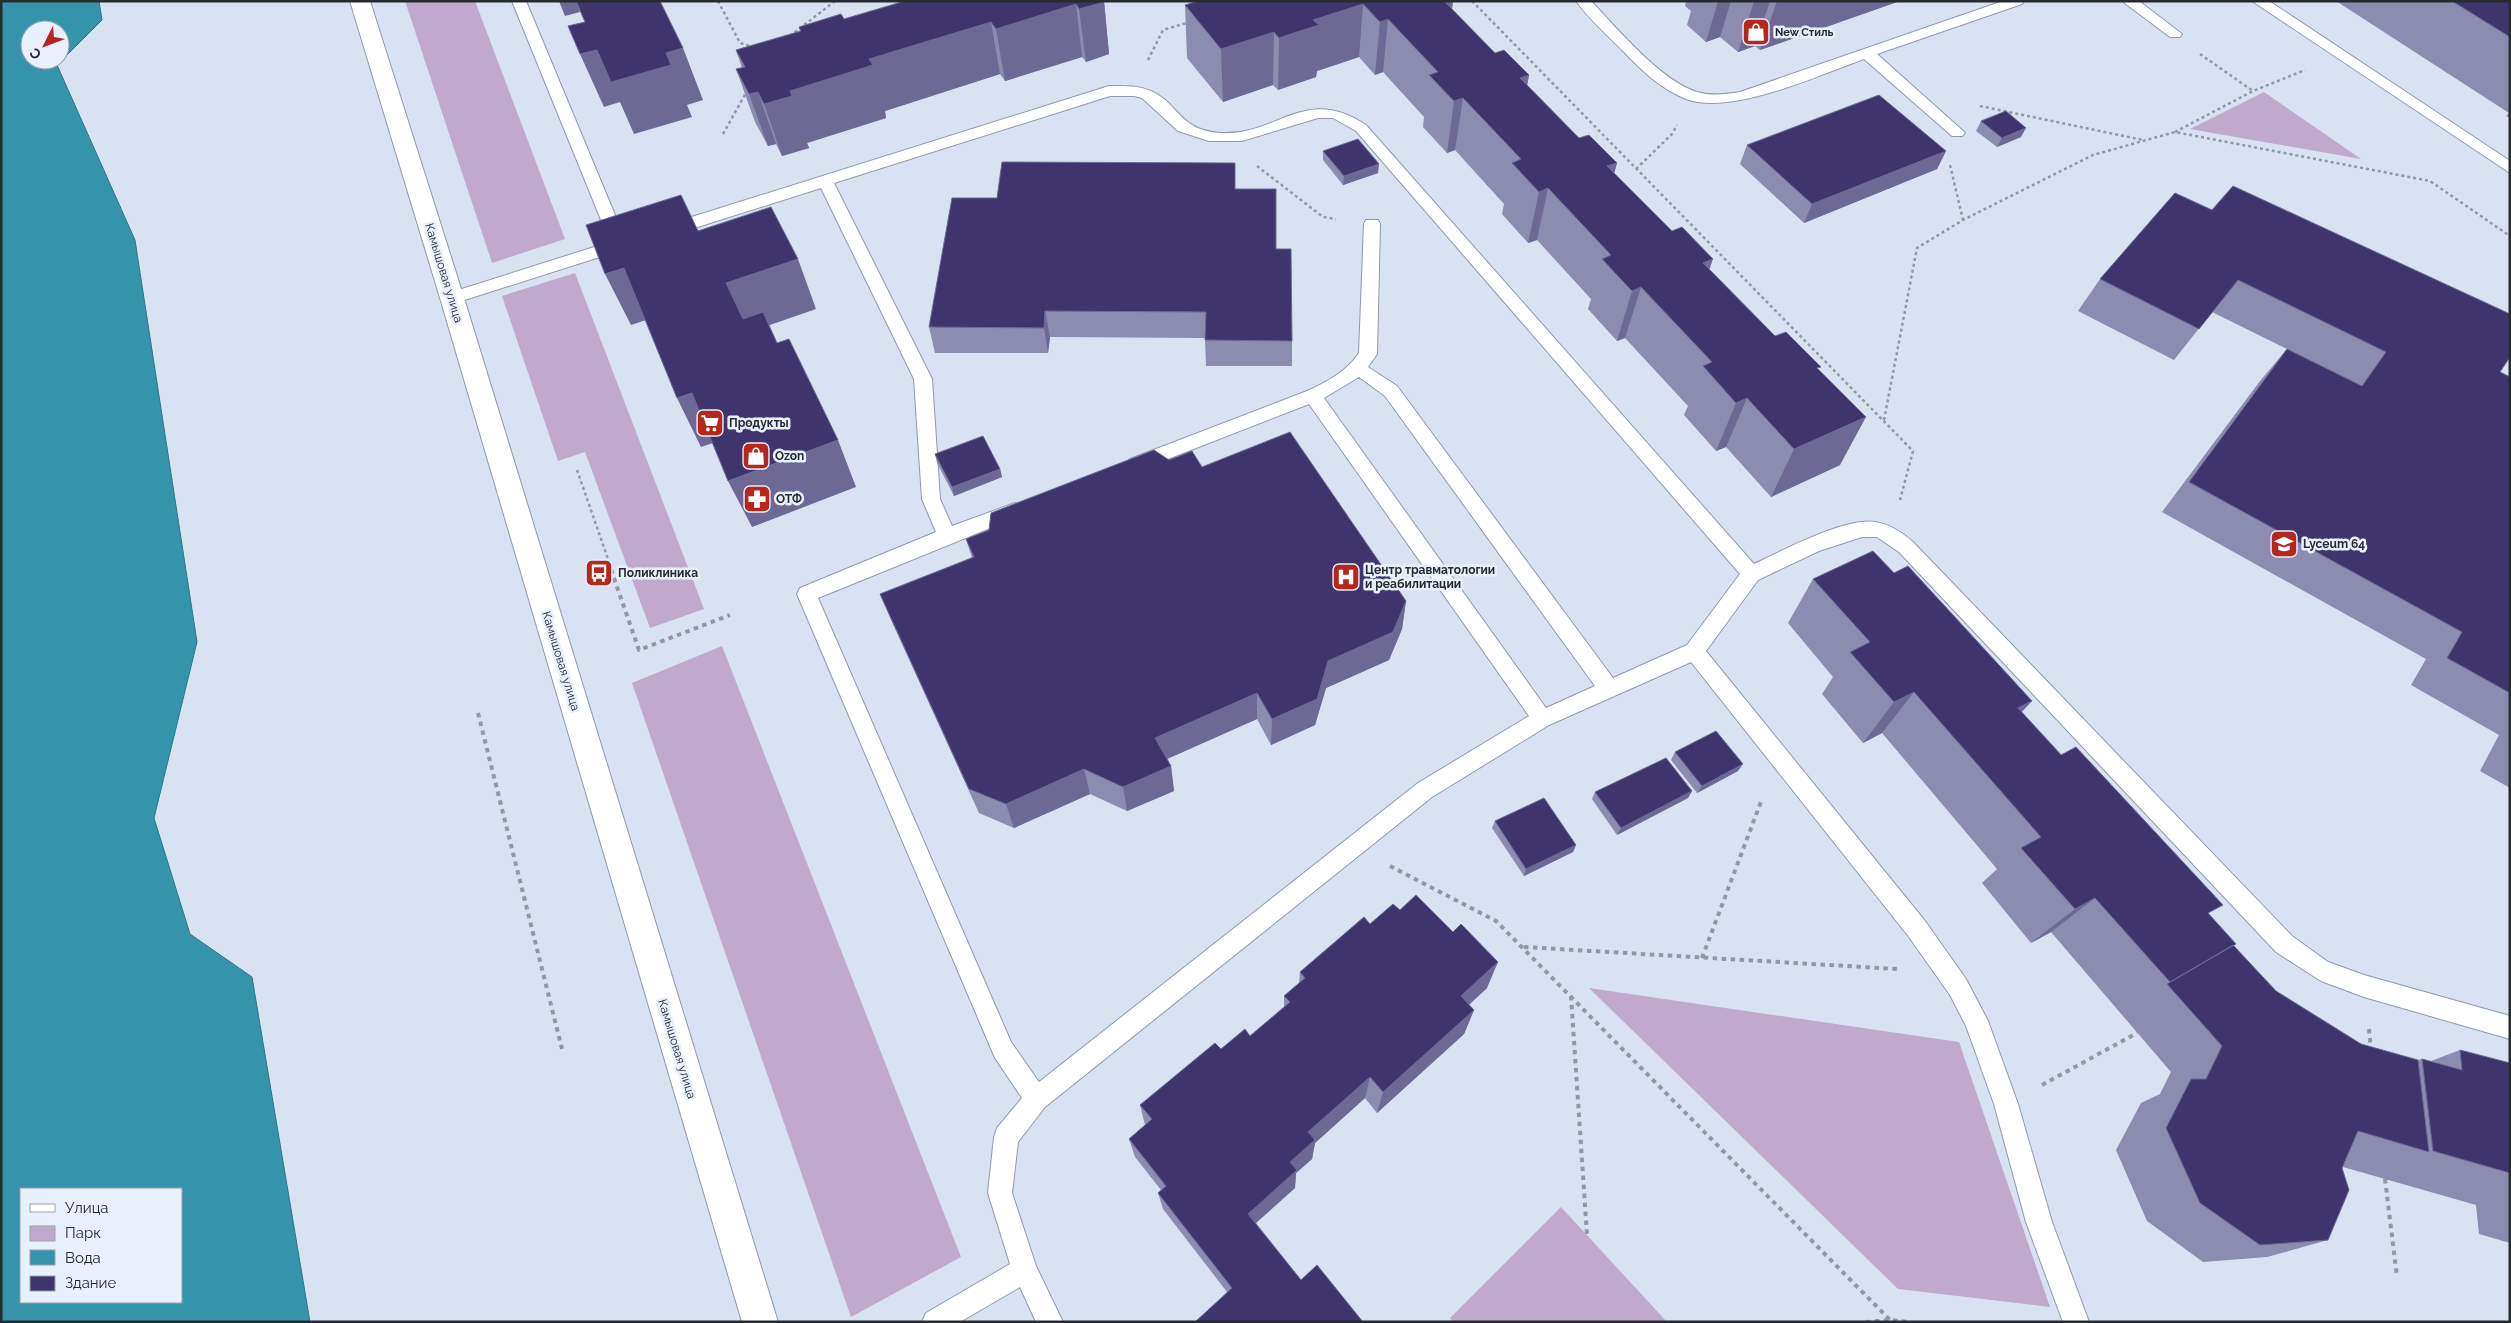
<svg xmlns="http://www.w3.org/2000/svg" width="2511" height="1323" font-family="Raleway,sans-serif">
  <style>
    .green { fill: #c1a8cd }
    .water { fill: #3495aa; stroke: #307586; fill-rule: evenodd }
    .lines { fill: none; stroke-linecap: round; stroke-linejoin: round }
    .service-casing { stroke: #9098a9; stroke-width: 2 }
    .tertiary-casing { stroke: #9098a9; stroke-width: 2 }
    .path-far1 { stroke: #9198a5; stroke-width: 2.5; stroke-dasharray: 3 3; stroke-linecap: butt }
    .path { stroke: #9198a5; stroke-width: 4; stroke-dasharray: 4.5 4.5; stroke-linecap: butt }
    .service { fill: #fff; fill-rule: evenodd }
    .tertiary { fill: #fff; fill-rule: evenodd }
    .wall { fill: #8c8bb0 }
    .shaded-wall { fill: #6d6894 }
    .building { fill: #3f346c; stroke: #6d6894 }
    .labels { text-anchor: middle; stroke-width: 5; stroke-linejoin: round; paint-order: stroke }
    .far-poi-label { font-size: 11px; font-weight: bold; fill: #272a31; stroke: #e8effd; text-anchor: start }
    .street-label { font-size: 12px; fill: #272a31; stroke: #e8effd }
    .poi-label { font-size: 12px; font-weight: bold; fill: #272a31; stroke: #e8effd; text-anchor: start }
  </style>
  <rect width="100%" height="100%" fill="#d9e2f3"/>
  <path class="green" d="M 405,1 L 475,1 L 565,239 L 492,263 Z
    M 2264,92 L 2361,159 L 2190,129 Z
    M 575,273 L 704,609 L 650,628 L 585,452 L 558,461 L 502,296 Z
    M 722,646 L 961,1257 L 851,1317 L 632,683 Z
    M 1589,988 L 1959,1042 L 2050,1307 L 1898,1289 Z
    M 1561,1207 L 1667,1322 L 1453,1322 L 1450,1318 Z"/>
  <path class="water" d="M 1,1 L 99,1 L 102,20 L 57,65 L 135,240 L 197,642 L 154,818 L 190,934 L 252,977 L 310,1322 L 1,1322 ZM 30,30 L 60,30 L 60,60 L 30,60 ZM 21,1189 L 181,1189 L 181,1302 L 21,1302 Z"/>
  <g class="lines">
    <g class="service-casing">
      <path id="service" d="M 512,1 L 526,1 L 625,239 L 630,244 L 628,248 L 452,304 L 446,302 L 444,298 L 446,294 L 610,242 Z
        M 1576,1 L 1591,1 C 1617,28 1664,85 1701,93 C 1713,96 1727,94 1740,92 L 2003,1 L 2024,1 L 2022,4 L 1877,54 L 1962,130 L 1965,133 L 1962,136 L 1952,136 L 1864,59 C 1819,75 1731,116 1686,99 C 1661,89 1641,70 1623,51 C 1607,35 1589,19 1576,1 Z
        M 2122,1 L 2139,1 L 2182,34 L 2180,37 L 2170,37 Z
        M 2252,1 L 2269,1 L 2510,161 L 2510,173 Z
        M 1109,86 C 1123,86 1137,85 1151,91 C 1181,105 1178,130 1221,133 C 1278,136 1305,84 1366,125 L 1754,564 C 1782,551 1845,517 1875,522 C 1889,524 1902,532 1913,542 L 2292,936 L 2328,962 L 2364,975 L 2510,1016 L 2510,1039 L 2364,997 L 2321,981 L 2276,952 L 1899,552 L 1877,537 L 1862,537 L 1819,551 L 1758,580 L 1706,651 L 1925,921 L 1966,979 L 1988,1021 L 2018,1104 L 2052,1222 L 2089,1322 L 2063,1322 L 2026,1222 L 1994,1104 L 1966,1026 L 1950,995 L 1909,937 L 1691,662 L 1549,725 L 1432,797 L 1045,1107 L 1018,1142 L 1012,1193 L 1036,1266 L 1063,1322 L 1036,1322 L 1020,1287 L 960,1322 L 922,1322 L 926,1313 L 1010,1264 L 988,1193 L 994,1137 L 997,1128 L 1022,1098 L 995,1058 L 797,594 L 800,588 L 936,532 L 922,499 L 914,379 L 821,188 L 669,236 L 663,234 L 661,230 L 663,226 ZM 1110,96 L 1134,96 L 1142,98 L 1178,131 L 1209,141 L 1242,141 L 1318,118 L 1333,118 L 1356,131 L 1740,574 L 1687,645 L 1613,678 L 1397,386 L 1368,367 L 1377,354 L 1380,224 L 1378,220 L 1366,220 L 1364,224 L 1359,353 C 1346,372 1327,382 1307,391 L 1130,459 L 1127,464 L 1130,469 L 1136,471 L 1142,469 L 1309,404 L 1529,716 L 1418,783 L 1039,1082 L 1011,1042 L 818,598 L 1022,515 L 1024,510 L 1022,505 L 1015,503 L 952,526 L 940,499 L 932,379 L 834,183 ZM 1359,377 L 1385,396 L 1595,686 L 1546,708 L 1324,398 Z"/>
    </g>
    <g class="tertiary-casing">
      <path id="tertiary" d="M 350,1 L 370,1 L 464,298 L 778,1322 L 742,1322 L 440,298 Z"/>
    </g>
    <path class="path-far1" d="M 718,1 L 740,43 L 753,47
      M 1472,1 L 1913,451 L 1900,500
      M 790,36 L 835,1
      M 2200,54 L 2253,91
      M 1148,60 L 1163,30 L 1190,22
      M 1980,106 L 2143,140
      M 2175,132 L 2253,91 L 2305,70
      M 723,134 L 747,91
      M 1950,165 L 1963,220
      M 1257,166 L 1323,217 L 1336,219
      M 1636,169 L 1672,134 L 1677,125
      M 1884,420 L 1917,248 L 1963,220 L 2093,155 L 2175,132 L 2430,181 L 2510,236
      M 577,470 L 609,562"/>
    <path class="path" d="M 608,561 L 639,650 L 730,615
      M 478,713 L 562,1049
      M 1390,866 L 1496,921 L 1892,1322
      M 1524,947 L 1897,969
      M 1702,958 L 1762,799
      M 1571,996 L 1587,1235
      M 2369,1029 L 2371,1050
      M 2042,1085 L 2137,1033
      M 2385,1179 L 2397,1277
      M 1866,1322 L 1890,1320 L 1910,1322"/>
    <use href="#service" class="service"/>
    <use href="#tertiary" class="tertiary"/>
  </g>
  <path class="wall" d="M 1104,1 L 1109,54 L 1086,62 L 1082,57 L 1005,81 L 1000,74 L 885,111 L 886,118 L 807,143 L 809,148 L 782,156 L 776,144 L 768,146 L 755,122 L 736,69 L 742,68 L 736,50 L 800,32 L 799,27 L 844,19 Z
    M 1453,1 L 1452,10 L 1495,53 L 1529,75 L 1527,86 L 1579,138 L 1617,163 L 1614,173 L 1775,336 L 1819,370 L 1840,465 L 1771,497 L 1726,447 L 1716,451 L 1684,415 L 1688,406 L 1625,338 L 1617,341 L 1588,309 L 1591,299 L 1537,240 L 1528,243 L 1502,214 L 1504,204 L 1455,150 L 1447,153 L 1423,127 L 1424,117 L 1383,72 L 1375,75 L 1359,57 L 1317,71 L 1316,77 L 1298,83 L 1278,90 L 1273,85 L 1223,102 L 1187,58 L 1185,5 Z
    M 1686,1 L 1900,1 L 1760,50 L 1755,46 L 1738,52 L 1720,37 L 1706,42 L 1687,25 L 1691,11 L 1685,6 Z
    M 2336,1 L 2510,1 L 2510,118 L 2506,116 L 2509,113 Z
    M 1981,121 L 2021,137 L 1997,147 L 1976,131 Z
    M 1747,145 L 1946,151 L 1937,169 L 1804,223 L 1740,164 Z
    M 1323,151 L 1378,173 L 1343,185 L 1323,160 Z
    M 1236,189 L 1276,249 L 1292,341 L 1292,366 L 1206,366 L 1205,338 L 1050,337 L 1048,353 L 935,353 L 929,327 L 997,198 Z
    M 2175,193 L 2510,377 L 2510,788 L 2480,771 L 2499,735 L 2411,685 L 2426,659 L 2162,512 L 2260,381 L 2287,349 L 2212,312 L 2174,360 L 2078,311 L 2100,279 Z
    M 935,454 L 1000,469 L 1002,477 L 954,496 L 937,463 Z
    M 1169,460 L 1202,467 L 1406,601 L 1402,629 L 1389,660 L 1326,688 L 1315,725 L 1271,745 L 1257,719 L 1167,759 L 1171,766 L 1174,791 L 1127,811 L 1090,794 L 1014,828 L 979,813 L 892,622 L 880,594 L 972,558 L 966,539 Z
    M 1813,579 L 2022,712 L 2209,914 L 2233,945 L 2276,991 L 2361,1044 L 2418,1060 L 2422,1059 L 2431,1061 L 2460,1050 L 2510,1063 L 2510,1243 L 2479,1234 L 2476,1205 L 2343,1167 L 2328,1240 L 2267,1257 L 2203,1262 L 2147,1221 L 2116,1150 L 2141,1103 L 2160,1094 L 2171,1072 L 2051,932 L 2031,943 L 1982,883 L 1997,869 L 1882,733 L 1863,743 L 1822,694 L 1833,677 L 1788,623 Z
    M 1675,752 L 1738,771 L 1697,793 L 1671,760 Z
    M 1692,791 L 1688,798 L 1617,835 L 1592,799 L 1595,792 Z
    M 1495,821 L 1576,845 L 1573,852 L 1524,876 L 1492,828 Z
    M 1400,910 L 1487,988 L 1469,1005 L 1474,1010 L 1464,1034 L 1377,1113 L 1365,1098 L 1315,1143 L 1312,1159 L 1296,1173 L 1295,1188 L 1256,1223 L 1301,1280 L 1363,1322 L 1227,1292 L 1163,1209 L 1158,1193 L 1161,1190 L 1135,1157 L 1129,1139 L 1145,1125 L 1140,1105 L 1221,1049 L 1250,1036 L 1284,1008 L 1284,996 L 1299,983 L 1300,972 L 1370,924 Z"/>
  <path class="shaded-wall" d="M 559,1 L 576,1 L 580,12 L 565,16 Z
    M 1096,1 L 1104,1 L 1109,54 L 1086,62 L 1079,9 Z
    M 1444,1 L 1453,1 L 1446,51 Z
    M 1718,1 L 1731,1 L 1720,37 L 1706,42 Z
    M 1754,1 L 1770,1 L 1755,46 L 1738,52 Z
    M 1777,1 L 1900,1 L 1760,50 Z
    M 1076,4 L 1082,57 L 1005,81 L 996,29 Z
    M 1363,4 L 1359,57 L 1317,71 L 1316,77 L 1278,90 L 1279,38 L 1313,20 Z
    M 1388,19 L 1383,72 L 1375,75 L 1380,22 Z
    M 991,22 L 1000,74 L 885,111 L 886,118 L 807,143 L 809,148 L 782,156 L 764,104 L 790,91 L 869,59 Z
    M 1274,32 L 1273,85 L 1223,102 L 1221,49 Z
    M 683,48 L 703,100 L 687,105 L 692,117 L 634,134 L 620,102 L 604,107 L 580,54 L 597,50 L 666,53 Z
    M 1529,75 L 1519,127 L 1520,78 Z
    M 758,92 L 776,144 L 768,146 L 749,94 Z
    M 1463,98 L 1455,150 L 1447,153 L 1454,101 Z
    M 2026,128 L 2021,137 L 1997,147 L 2002,138 Z
    M 1946,151 L 1937,169 L 1804,223 L 1812,204 Z
    M 1617,163 L 1603,214 L 1607,166 Z
    M 1379,164 L 1378,173 L 1343,185 L 1344,176 Z
    M 1548,188 L 1537,240 L 1528,243 L 1539,192 Z
    M 798,259 L 816,309 L 747,333 L 726,283 Z
    M 1713,259 L 1695,309 L 1703,263 Z
    M 624,268 L 649,319 L 631,325 L 605,274 Z
    M 1641,287 L 1625,338 L 1617,341 L 1632,291 Z
    M 1045,311 L 1050,337 L 1048,353 L 1044,328 Z
    M 692,393 L 716,442 L 701,447 L 677,398 Z
    M 1747,398 L 1726,447 L 1716,451 L 1736,403 Z
    M 1866,417 L 1840,465 L 1771,497 L 1794,449 Z
    M 838,440 L 856,487 L 752,527 L 728,481 Z
    M 1000,469 L 1002,477 L 954,496 L 952,487 Z
    M 1406,601 L 1402,629 L 1389,660 L 1326,688 L 1315,725 L 1271,745 L 1272,719 L 1328,661 Z
    M 1914,692 L 1882,733 L 1863,743 L 1894,702 Z
    M 1257,693 L 1257,719 L 1158,763 L 1155,738 Z
    M 2032,701 L 1995,741 L 2018,708 Z
    M 1743,764 L 1738,771 L 1697,793 L 1702,786 Z
    M 1171,766 L 1174,791 L 1127,811 L 1123,787 Z
    M 1084,769 L 1090,794 L 1014,828 L 1006,804 Z
    M 1692,791 L 1688,798 L 1617,835 L 1621,828 Z
    M 1576,845 L 1573,852 L 1524,876 L 1526,869 Z
    M 2095,898 L 2051,932 L 2031,943 L 2075,909 Z
    M 1498,962 L 1487,988 L 1452,1020 L 1461,996 Z
    M 1474,1010 L 1464,1034 L 1377,1113 L 1383,1092 Z
    M 1370,1077 L 1365,1098 L 1315,1143 L 1312,1159 L 1296,1173 L 1295,1188 L 1249,1229 L 1248,1214 L 1290,1162 L 1308,1132 Z"/>
  <path class="building" d="M 576,1 L 660,1 L 683,48 L 666,53 L 671,65 L 611,82 L 597,50 L 580,54 L 568,26 L 585,22 Z
    M 905,1 L 1103,1 L 1104,2 L 1079,9 L 1076,4 L 996,29 L 991,22 L 869,59 L 873,65 L 790,91 L 792,96 L 764,104 L 758,92 L 749,94 L 736,69 L 745,67 L 736,50 L 801,31 L 799,27 L 841,14 L 844,19 Z
    M 1198,1 L 1444,1 L 1495,53 L 1504,50 L 1529,75 L 1520,78 L 1579,138 L 1589,135 L 1617,163 L 1607,166 L 1672,231 L 1682,227 L 1713,259 L 1703,263 L 1775,336 L 1786,332 L 1821,367 L 1817,368 L 1866,417 L 1794,449 L 1747,398 L 1736,403 L 1703,366 L 1712,362 L 1641,287 L 1632,291 L 1602,259 L 1611,255 L 1548,188 L 1539,192 L 1512,163 L 1521,159 L 1463,98 L 1454,101 L 1429,75 L 1438,72 L 1388,19 L 1380,22 L 1363,4 L 1313,20 L 1319,25 L 1300,31 L 1279,38 L 1274,32 L 1221,49 L 1185,5 Z
    M 2452,1 L 2510,1 L 2510,37 Z
    M 1879,95 L 1946,151 L 1812,204 L 1747,145 Z
    M 2006,111 L 2026,128 L 2002,138 L 1981,121 Z
    M 1358,139 L 1379,164 L 1344,176 L 1323,151 Z
    M 1002,162 L 1235,163 L 1235,189 L 1276,189 L 1276,249 L 1291,249 L 1292,341 L 1205,340 L 1206,312 L 1045,311 L 1044,328 L 929,327 L 952,198 L 997,198 Z
    M 2233,186 L 2510,314 L 2510,357 L 2500,372 L 2510,377 L 2510,693 L 2447,658 L 2462,632 L 2189,482 L 2287,349 L 2362,386 L 2386,352 L 2238,280 L 2199,329 L 2100,279 L 2175,193 L 2212,210 Z
    M 681,195 L 698,231 L 771,207 L 798,259 L 726,283 L 743,319 L 763,312 L 777,343 L 789,339 L 838,440 L 728,481 L 692,393 L 677,398 L 624,268 L 605,274 L 586,225 Z
    M 1290,432 L 1406,601 L 1393,632 L 1328,661 L 1317,699 L 1272,719 L 1257,693 L 1155,738 L 1171,766 L 1123,787 L 1084,769 L 1006,804 L 969,789 L 880,594 L 974,557 L 966,539 L 989,530 L 991,513 L 1154,450 L 1169,460 L 1192,451 L 1202,467 Z
    M 983,436 L 1000,469 L 952,487 L 935,454 Z
    M 1873,551 L 1894,573 L 1908,566 L 2032,701 L 2018,708 L 2061,755 L 2076,747 L 2223,905 L 2208,913 L 2236,944 L 2170,982 L 2095,898 L 2075,909 L 2021,848 L 2041,837 L 1914,692 L 1894,702 L 1850,652 L 1870,642 L 1813,579 Z
    M 1716,731 L 1743,764 L 1702,786 L 1675,752 Z
    M 1666,758 L 1692,791 L 1621,828 L 1595,792 Z
    M 1544,798 L 1576,845 L 1526,869 L 1495,821 Z
    M 1416,895 L 1453,932 L 1461,924 L 1498,962 L 1461,996 L 1474,1010 L 1383,1092 L 1370,1077 L 1308,1132 L 1315,1140 L 1290,1162 L 1297,1170 L 1248,1214 L 1301,1280 L 1317,1265 L 1363,1322 L 1195,1322 L 1232,1288 L 1158,1193 L 1166,1186 L 1129,1139 L 1152,1119 L 1140,1105 L 1215,1043 L 1221,1049 L 1245,1029 L 1250,1036 L 1290,1002 L 1284,996 L 1305,978 L 1300,972 L 1364,917 L 1370,924 L 1393,904 L 1400,910 Z
    M 2233,945 L 2276,991 L 2361,1044 L 2418,1060 L 2429,1152 L 2358,1131 L 2342,1168 L 2349,1190 L 2328,1240 L 2260,1245 L 2200,1203 L 2166,1128 L 2191,1079 L 2206,1079 L 2222,1046 L 2167,984 Z
    M 2460,1050 L 2510,1063 L 2510,1173 L 2433,1151 L 2422,1059 L 2462,1070 Z"/>
  <defs>
    <g id="shop-square" transform="scale(1.4375)"><rect x="-9" y="-9" width="18" height="18" rx="4" fill="#b5271b" stroke="#e8effd"/><path d="M-5-2.5h2.3a2.7 3.5 0 0 1 5.4 0H5L5.5 6h-11ZM-1.5-2.5h3a1.5 2.3 0 0 0-3 0Z" fill="#fff"/></g>
    <g id="supermarket-square" transform="scale(1.4375)"><rect x="-9" y="-9" width="18" height="18" rx="4" fill="#b5271b" stroke="#e8effd"/><path d="M-6-5.5h2.5l.6 2H6L4.5 2H-2.5L-4.4-4H-6ZM-1.5 3.2a1.3 1.3 0 1 0 .1 0ZM3 3.2a1.3 1.3 0 1 0 .1 0Z" fill="#fff"/></g>
    <g id="pharmacy-square" transform="scale(1.4375)"><rect x="-9" y="-9" width="18" height="18" rx="4" fill="#b5271b" stroke="#e8effd"/><path d="M-2-6h4v4h4v4h-4v4h-4v-4h-4v-4h4Z" fill="#fff"/></g>
    <g id="school-square" transform="scale(1.4375)"><rect x="-9" y="-9" width="18" height="18" rx="4" fill="#b5271b" stroke="#e8effd"/><path d="M0-5L7-2L0 1L-7-2ZM-4 1L0 2.5L4 1V4Q0 6-4 4Z" fill="#fff"/></g>
    <g id="bus-square" transform="scale(1.4375)"><rect x="-9" y="-9" width="18" height="18" rx="4" fill="#b5271b" stroke="#e8effd"/><path d="M-5-6H5V4H4V6H2V4H-2V6H-4V4H-5ZM-3.5-4V0h7V-4ZM-3.5 1.2v1.5H-2V1.2ZM2 1.2v1.5H3.5V1.2Z" fill="#fff"/></g>
    <g id="hospital-square" transform="scale(1.4375)"><rect x="-9" y="-9" width="18" height="18" rx="4" fill="#b5271b" stroke="#e8effd"/><path d="M-5-5h3v3.5h4V-5h3V5h-3V1.5h-4V5h-3Z" fill="#fff"/></g>
  </defs>
  <g fill-rule="evenodd">
    <use href="#shop-square" x="1756" y="32"/>
    <use href="#supermarket-square" x="710" y="423"/>
    <use href="#shop-square" x="756" y="456"/>
    <use href="#pharmacy-square" x="757" y="499"/>
    <use href="#school-square" x="2284" y="544"/>
    <use href="#bus-square" x="599" y="573"/>
    <use href="#hospital-square" x="1346" y="577"/>
  </g>
  <g class="labels">
    <g class="far-poi-label">
      <text x="1775" y="36">New Стиль</text>
    </g>
    <g class="street-label">
      <text transform="translate(444 273) rotate(73)" y="4">Камышовая улица</text>
      <text transform="translate(561 661) rotate(73)" y="4">Камышовая улица</text>
      <text transform="translate(677 1049) rotate(73)" y="4">Камышовая улица</text>
    </g>
    <g class="poi-label">
      <text x="729" y="427">Продукты</text>
      <text x="775" y="460">Ozon</text>
      <text x="776" y="503">ОТФ</text>
      <text x="2303" y="548">Lyceum 64</text>
      <text x="1365" y="574">Центр травматологии<tspan x="1365" dy="14">и реабилитации</tspan></text>
      <text x="618" y="577">Поликлиника</text>
    </g>
  </g>
  <rect width="2511" height="1323" fill="none" stroke="#272a31" stroke-width="5"/>
  <rect x="20" y="1188" width="162" height="115" fill="#e8effd" stroke="#9ba0ab"/>
  <rect x="30" y="1204" width="25" height="8" fill="#ffffff" stroke="#9ba0ab"/>
  <text x="65" y="1213" font-size="15" fill="#272a31">Улица</text>
  <rect x="30" y="1226" width="25" height="15" fill="#c1a8cd" stroke="#9ba0ab"/>
  <text x="65" y="1238" font-size="15" fill="#272a31">Парк</text>
  <rect x="30" y="1250" width="25" height="15" fill="#3495aa" stroke="#9ba0ab"/>
  <text x="65" y="1263" font-size="15" fill="#272a31">Вода</text>
  <rect x="30" y="1276" width="25" height="15" fill="#3f346c" stroke="#9ba0ab"/>
  <text x="65" y="1288" font-size="15" fill="#272a31">Здание</text>
  <g transform="translate(45 45) rotate(228)"><circle r="24" fill="#e8effd" stroke="#9ba0ab"/>
  <path d="M0-4L9 19L0 12L-9 19Z" fill="#b5271b"/>
  <text y="-8" font-size="14" font-weight="bold" text-anchor="middle" fill="#272a31">С</text>
  </g>
</svg>
